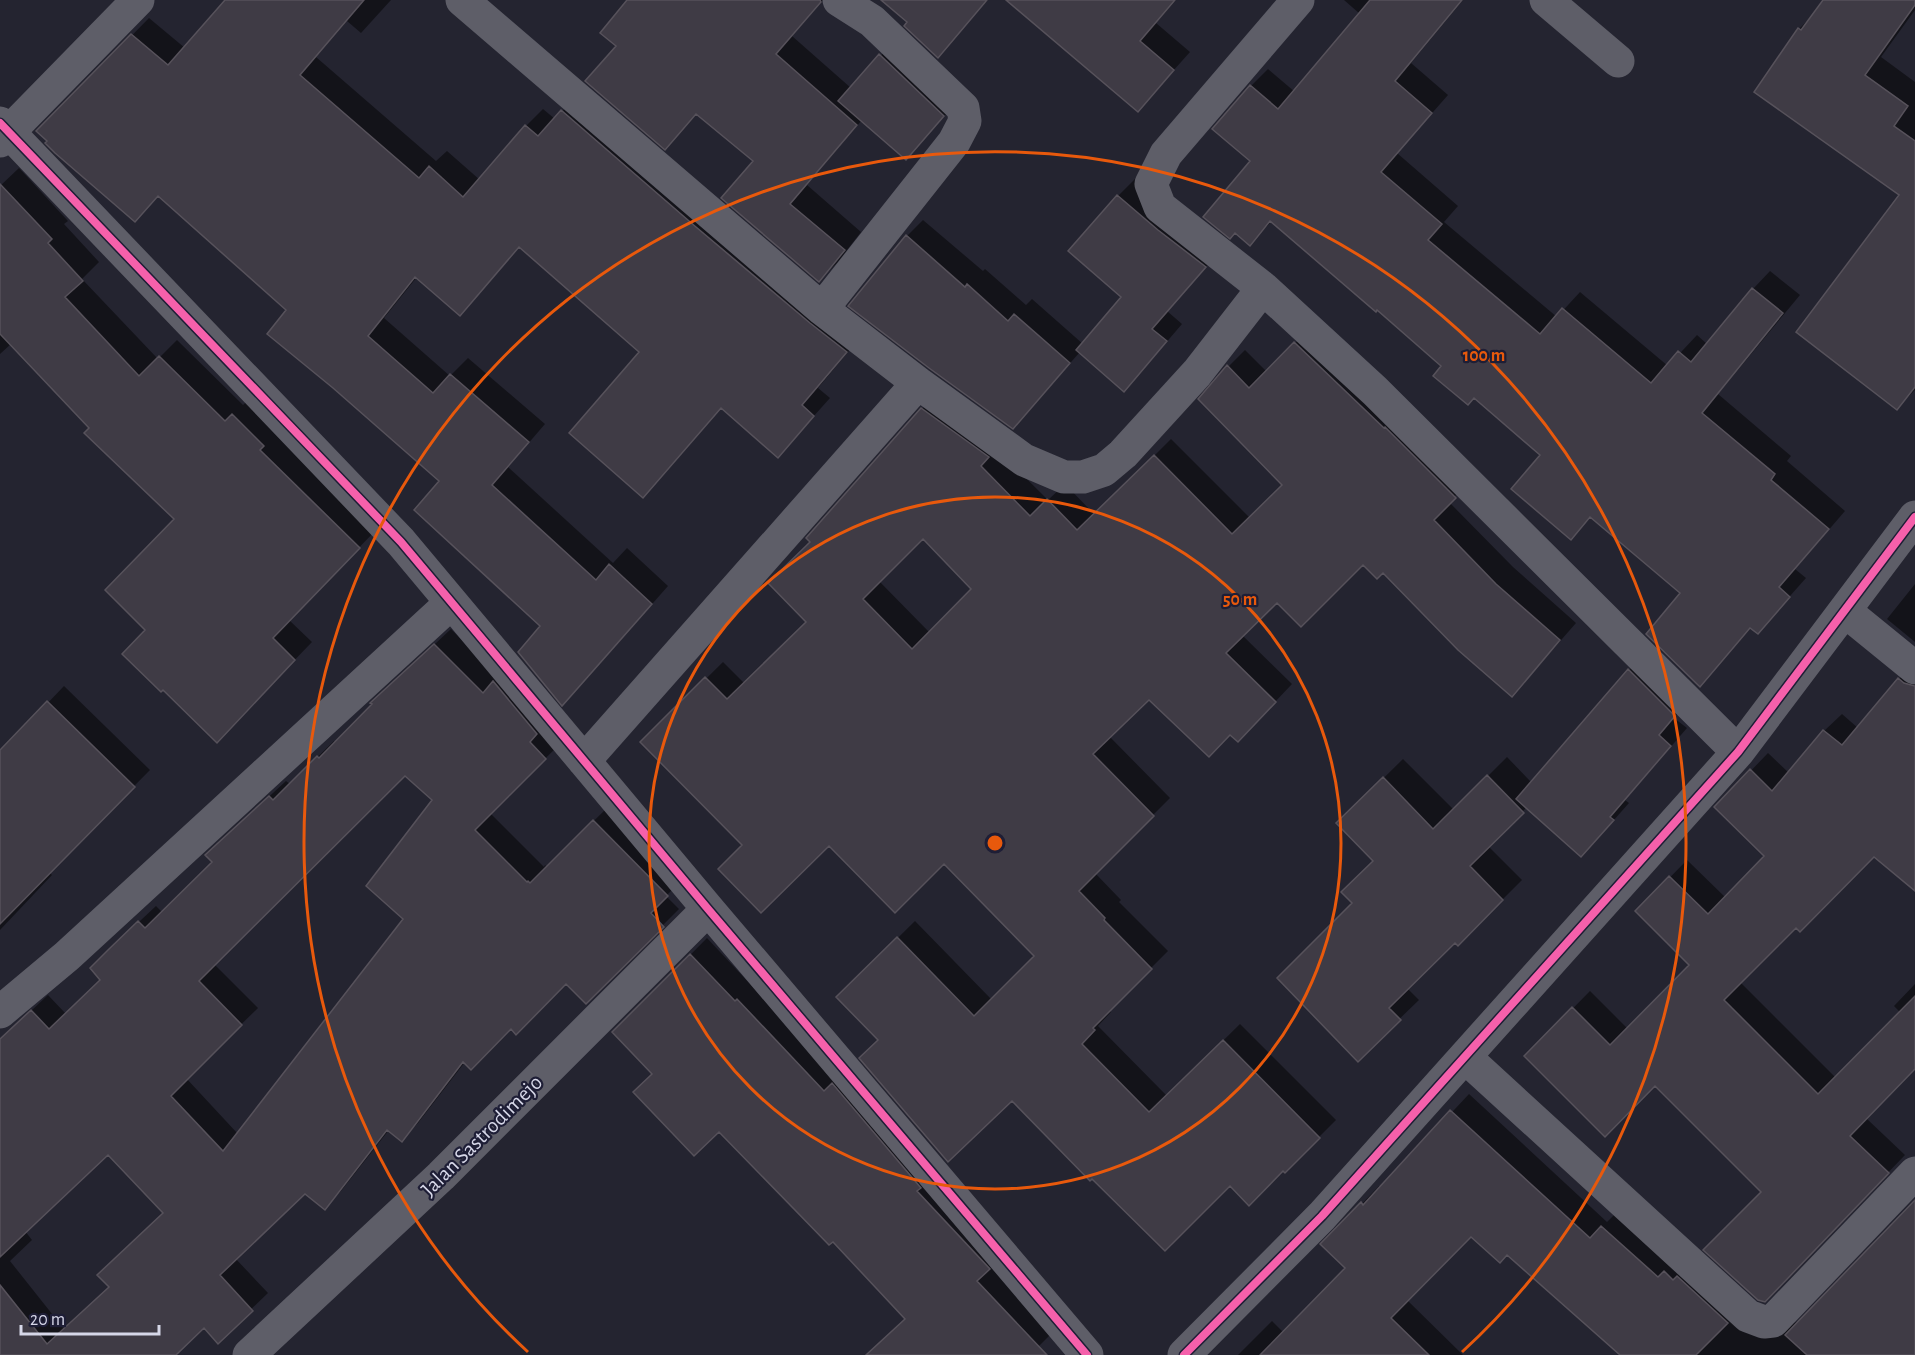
<svg xmlns="http://www.w3.org/2000/svg" width="1915" height="1355" font-family="'Alegreya Sans',sans-serif">
  <style>
    .shadow { fill: #0007; fill-rule: evenodd }
    .building { fill: #3f3b45; stroke: #57525b; stroke-width: 1.5; fill-rule: evenodd }
    .lines { fill: none; stroke-linecap: round; stroke-linejoin: round }
    .minor { stroke: #5e5e68; stroke-width: 33 }
    .cycleway-casing { stroke: #1e1e36; stroke-width: 11 }
    .cycleway { stroke: #f560ab; stroke-width: 8 }
    .ring { fill: none; stroke: #e8590c; stroke-width: 3 }
    .labels { text-anchor: middle; stroke-width: 4.5; stroke-linejoin: round; paint-order: stroke }
    .street-label { font-size: 22px; fill: #d6d7e8; stroke: #1e1e36 }
    .centre { fill: #e8590c; stroke: #1e1e36; stroke-width: 3 }
    .ring-label { font-size: 18px; text-anchor: middle; font-weight: bold; fill: #e8590c; stroke: #1e1e36; stroke-width: 4.5; stroke-linejoin: round; paint-order: stroke }
  </style>
  <rect width="100%" height="100%" fill="#242430"/>
  <path class="shadow" d="M 227,0 L 391,0 L 361,33 L 347,21 L 316,57 L 436,161 L 447,151 L 480,180 L 526,126 L 543,109 L 555,119 L 579,94 L 863,334 L 818,388 L 830,398 L 778,456 L 722,407 L 660,479 L 643,496 L 642,352 L 520,246 L 460,314 L 417,277 L 384,318 L 450,376 L 468,358 L 545,424 L 508,467 L 613,563 L 627,548 L 668,586 L 579,687 L 543,626 L 441,481 L 288,310 L 159,195 L 135,220 L 38,131 L 149,18 L 185,48 Z
    M 629,0 L 823,0 L 792,36 L 851,88 L 897,38 L 960,99 L 906,158 L 862,120 L 807,185 L 861,232 L 837,263 L 819,280 L 755,161 L 698,113 L 665,148 L 618,46 Z
    M 883,0 L 988,0 L 938,56 L 909,22 Z
    M 1009,0 L 1176,0 L 1156,23 L 1190,52 L 1138,110 Z
    M 1344,0 L 1463,0 L 1411,63 L 1448,95 L 1397,153 L 1458,206 L 1444,222 L 1557,317 L 1580,292 L 1668,366 L 1697,335 L 1707,344 L 1753,289 L 1770,271 L 1800,295 L 1718,394 L 1791,456 L 1787,461 L 1845,511 L 1795,569 L 1806,578 L 1758,632 L 1752,627 L 1700,685 L 1682,593 L 1592,516 L 1571,538 L 1542,455 L 1378,308 L 1272,221 L 1250,244 L 1252,161 L 1251,86 L 1268,69 L 1295,92 L 1360,14 Z
    M 1824,0 L 1915,0 L 1915,10 L 1881,57 L 1915,82 L 1915,390 L 1897,408 L 1901,195 L 1799,29 L 1814,14 Z
    M 19,168 L 68,221 L 64,224 L 99,262 L 82,279 L 158,359 L 177,340 L 243,405 L 251,398 L 377,529 L 289,620 L 312,642 L 234,723 L 148,630 L 176,519 L 11,344 L 0,354 L 0,186 Z
    M 1135,179 L 1174,214 L 1221,250 L 1167,311 L 1182,324 L 1140,373 L 1124,390 L 1080,352 L 1013,427 L 907,236 L 923,220 L 983,271 L 985,269 L 1026,305 L 1032,299 L 1083,344 L 1123,297 L 1071,251 L 1118,196 Z
    M 1312,326 L 1471,480 L 1449,502 L 1513,567 L 1576,623 L 1528,678 L 1511,695 L 1383,571 L 1363,563 L 1277,601 L 1242,635 L 1292,684 L 1255,723 L 1230,733 L 1149,697 L 1109,736 L 1170,798 L 1095,873 L 1121,900 L 1119,902 L 1168,951 L 1109,1010 L 1111,1012 L 1098,1026 L 1167,1096 L 1240,1024 L 1336,1120 L 1285,1171 L 1283,1169 L 1230,1184 L 1012,1099 L 879,1039 L 838,997 L 915,921 L 992,1000 L 1037,956 L 944,862 L 829,844 L 744,845 L 642,742 L 723,662 L 745,684 L 808,622 L 812,542 L 922,409 L 939,392 L 1048,500 L 1065,484 L 1095,515 L 1171,439 L 1250,518 L 1284,485 L 1228,367 L 1245,350 L 1267,372 ZM 923,537 L 974,589 L 930,633 L 879,581 Z
    M 1915,584 L 1915,642 L 1887,619 Z
    M 451,629 L 562,742 L 490,813 L 544,867 L 545,865 L 547,867 L 610,805 L 683,879 L 666,896 L 679,909 L 586,1002 L 567,982 L 511,1027 L 465,1062 L 418,1123 L 402,1140 L 389,1130 L 341,1191 L 325,1208 L 305,1192 L 235,1258 L 268,1293 L 218,1341 L 204,1326 L 174,1355 L 0,1355 L 0,1040 L 48,995 L 66,1014 L 102,979 L 126,934 L 156,906 L 163,913 L 214,862 L 223,839 L 286,781 L 290,784 L 334,741 L 336,743 L 389,687 ZM 405,774 L 434,799 L 405,919 L 238,1134 L 186,1078 L 258,1008 L 214,964 ZM 108,1153 L 165,1213 L 110,1287 L 64,1329 L 10,1261 L 32,1240 L 25,1231 Z
    M 1646,654 L 1690,698 L 1674,718 L 1687,728 L 1625,800 L 1629,803 L 1598,838 L 1527,807 L 1488,846 L 1522,880 L 1458,944 L 1455,941 L 1407,988 L 1419,1000 L 1358,1059 L 1354,903 L 1375,861 L 1338,823 L 1403,759 L 1454,810 L 1507,757 L 1532,783 L 1629,670 Z
    M 1915,663 L 1915,889 L 1874,855 L 1796,926 L 1740,982 L 1836,1078 L 1901,1013 L 1894,1006 L 1915,984 L 1915,1068 L 1866,1118 L 1905,1155 L 1782,1283 L 1763,1192 L 1655,1084 L 1526,1056 L 1590,991 L 1628,1029 L 1691,965 L 1637,911 L 1687,860 L 1726,898 L 1767,856 L 1716,807 L 1768,753 L 1789,773 L 1824,731 L 1842,714 L 1858,728 L 1899,679 Z
    M 64,686 L 150,770 L 49,872 L 52,875 L 0,930 L 0,753 Z
    M 707,938 L 752,986 L 1055,1330 L 1030,1355 L 868,1355 L 906,1318 L 833,1240 L 719,1130 L 654,1073 L 614,1032 Z
    M 1469,1094 L 1607,1222 L 1619,1210 L 1784,1324 L 1794,1323 L 1804,1318 L 1915,1202 L 1915,1355 L 1619,1355 L 1621,1353 L 1507,1253 L 1471,1235 L 1407,1300 L 1463,1355 L 1238,1355 L 1272,1321 L 1284,1333 L 1347,1268 L 1323,1244 L 1379,1186 L 1381,1188 Z"/>
  <path class="building" d="M 225,0 L 364,0 L 300,75 L 419,178 L 429,166 L 463,197 L 525,125 L 538,136 L 561,110 L 696,227 L 810,323 L 847,352 L 802,405 L 814,416 L 778,458 L 721,408 L 643,498 L 569,433 L 639,352 L 519,247 L 460,316 L 415,277 L 368,336 L 433,393 L 450,374 L 529,442 L 492,485 L 596,580 L 609,564 L 652,604 L 562,706 L 518,652 L 540,626 L 414,510 L 439,481 L 333,388 L 267,334 L 286,310 L 158,196 L 135,222 L 55,153 L 45,143 L 47,141 L 36,131 L 131,34 L 168,65 Z
    M 627,0 L 820,0 L 821,2 L 776,54 L 857,125 L 790,204 L 845,250 L 819,282 L 721,198 L 753,161 L 696,114 L 665,150 L 585,81 L 616,46 L 600,33 Z
    M 881,0 L 987,0 L 938,58 L 904,26 L 907,22 Z
    M 1006,0 L 1175,0 L 1140,41 L 1174,70 L 1138,112 Z
    M 1370,0 L 1462,0 L 1395,81 L 1432,113 L 1381,172 L 1442,224 L 1428,240 L 1540,334 L 1562,308 L 1651,383 L 1678,351 L 1691,362 L 1752,288 L 1783,313 L 1702,413 L 1775,474 L 1771,480 L 1829,529 L 1779,587 L 1790,597 L 1758,634 L 1750,628 L 1700,687 L 1646,634 L 1680,593 L 1590,517 L 1571,540 L 1511,489 L 1540,455 L 1474,398 L 1468,405 L 1433,376 L 1441,366 L 1377,310 L 1376,312 L 1270,221 L 1250,246 L 1235,233 L 1230,239 L 1203,217 L 1250,161 L 1212,129 L 1250,85 L 1278,109 Z
    M 1823,0 L 1915,0 L 1915,5 L 1865,75 L 1908,106 L 1894,126 L 1915,141 L 1915,387 L 1897,410 L 1796,332 L 1899,195 L 1754,92 L 1798,28 L 1801,30 Z
    M 879,54 L 944,116 L 906,160 L 838,101 Z
    M 0,184 L 52,239 L 48,243 L 83,281 L 65,297 L 139,376 L 159,356 L 225,421 L 232,414 L 264,446 L 260,450 L 360,548 L 273,638 L 295,660 L 217,743 L 163,690 L 161,692 L 122,654 L 145,630 L 105,590 L 174,519 L 84,433 L 89,428 L 0,334 Z
    M 1117,195 L 1158,230 L 1206,267 L 1152,329 L 1167,341 L 1124,392 L 1076,350 L 1121,297 L 1068,251 Z
    M 906,235 L 965,287 L 967,284 L 1008,321 L 1014,314 L 1070,363 L 1013,429 L 929,368 L 848,306 Z
    M 1294,342 L 1384,428 L 1385,427 L 1456,498 L 1434,520 L 1496,584 L 1560,640 L 1512,697 L 1458,650 L 1383,573 L 1377,579 L 1363,565 L 1301,627 L 1277,603 L 1226,653 L 1276,702 L 1238,742 L 1230,735 L 1209,757 L 1149,700 L 1093,754 L 1154,816 L 1079,891 L 1105,918 L 1104,920 L 1152,969 L 1093,1028 L 1095,1030 L 1082,1044 L 1149,1112 L 1223,1040 L 1320,1138 L 1285,1173 L 1283,1171 L 1249,1206 L 1230,1186 L 1165,1251 L 1092,1179 L 1090,1181 L 1012,1101 L 948,1162 L 859,1058 L 878,1040 L 836,997 L 897,937 L 974,1016 L 1034,956 L 944,864 L 895,913 L 829,846 L 761,913 L 718,869 L 742,845 L 640,742 L 705,677 L 727,699 L 806,622 L 768,583 L 810,542 L 806,538 L 921,408 L 989,457 L 981,466 L 1030,516 L 1047,499 L 1077,530 L 1154,455 L 1232,534 L 1282,485 L 1198,399 L 1227,365 L 1249,388 ZM 923,539 L 971,589 L 912,649 L 863,599 Z
    M 434,644 L 483,693 L 493,681 L 537,734 L 530,742 L 546,759 L 475,830 L 527,882 L 528,881 L 530,883 L 593,820 L 668,896 L 651,913 L 664,927 L 586,1004 L 566,984 L 516,1035 L 511,1029 L 471,1070 L 463,1062 L 402,1142 L 387,1130 L 325,1210 L 305,1194 L 220,1275 L 253,1311 L 218,1344 L 204,1328 L 176,1355 L 0,1355 L 0,1285 L 47,1344 L 109,1287 L 97,1275 L 163,1213 L 108,1155 L 0,1257 L 0,1039 L 31,1010 L 49,1029 L 100,980 L 90,968 L 108,950 L 138,921 L 145,928 L 212,862 L 205,855 L 269,796 L 273,800 L 317,756 L 319,758 L 372,704 L 370,703 ZM 405,776 L 432,800 L 366,886 L 403,919 L 223,1151 L 171,1096 L 242,1025 L 199,981 Z
    M 1628,669 L 1675,716 L 1659,735 L 1671,746 L 1610,817 L 1614,820 L 1581,857 L 1516,799 Z
    M 1898,678 L 1904,683 L 1915,686 L 1915,891 L 1874,857 L 1800,932 L 1796,928 L 1724,1000 L 1818,1094 L 1915,996 L 1915,1069 L 1850,1136 L 1889,1173 L 1765,1302 L 1758,1300 L 1703,1250 L 1761,1192 L 1655,1086 L 1605,1137 L 1524,1056 L 1572,1007 L 1610,1045 L 1689,965 L 1635,911 L 1669,876 L 1708,914 L 1764,856 L 1714,807 L 1750,769 L 1772,791 L 1823,730 L 1842,745 Z
    M 47,701 L 135,787 L 0,924 L 0,750 Z
    M 1487,775 L 1524,813 L 1470,866 L 1503,900 L 1458,946 L 1455,943 L 1389,1008 L 1401,1020 L 1358,1062 L 1277,978 L 1352,903 L 1341,892 L 1373,861 L 1336,823 L 1383,777 L 1433,829 Z
    M 690,954 L 735,1001 L 737,999 L 824,1091 L 832,1083 L 921,1188 L 917,1191 L 990,1269 L 977,1281 L 1047,1355 L 866,1355 L 905,1319 L 833,1242 L 829,1245 L 719,1132 L 694,1156 L 633,1092 L 652,1074 L 612,1032 Z
    M 1450,1110 L 1590,1238 L 1601,1226 L 1658,1277 L 1664,1271 L 1673,1280 L 1677,1276 L 1728,1323 L 1696,1355 L 1620,1355 L 1507,1255 L 1500,1263 L 1471,1237 L 1391,1318 L 1429,1355 L 1260,1355 L 1345,1268 L 1320,1244 L 1361,1202 L 1363,1205 Z
    M 1915,1200 L 1915,1355 L 1807,1355 L 1785,1335 Z"/>
  <g class="lines">
    <path class="minor" d="M 462,0 L 822,309 L 918,383 L 1024,460 L 1064,477 L 1083,477 L 1104,470 L 1123,454 L 1197,373 L 1263,288
      M 1298,0 L 1166,154 L 1151,184 L 1160,207 L 1263,288 L 1375,391 L 1738,752
      M 1546,0 L 1618,61
      M 0,123 L 401,542 L 708,909 L 1087,1355
      M 0,141 L 138,0
      M 822,309 L 954,142 L 965,121 L 963,108 L 872,21 L 839,0
      M 1845,611 L 1915,668
      M 584,761 L 918,383
      M 0,1012 L 67,956 L 451,603
      M 1465,1057 L 1748,1316 L 1764,1322 L 1773,1321 L 1915,1173
      M 249,1355 L 441,1176 L 708,909
      M 1184,1355 L 1322,1216 L 1738,752 L 1915,517"/>
    <g class="cycleway-casing">
      <path id="cycleway" d="M 0,123 L 401,542 L 708,909 L 1087,1355
        M 1184,1355 L 1322,1216 L 1738,752 L 1915,517"/>
    </g>
    <use href="#cycleway" class="cycleway"/>
  </g>
  <g class="ring">
    <circle cx="995" cy="843" r="346"/>
    <path d="M528 1352A691 691 0 1 1 1462 1352"/>
  </g>
  <g class="labels">
    <g class="street-label">
      <text transform="translate(481 1135) rotate(-45)" y="8">Jalan Sastrodimejo</text>
    </g>
  </g>
  <circle cx="995" cy="843" r="9" class="centre"/>
  <g class="ring-label">
    <text x="1484" y="361">100 m</text>
    <text x="1240" y="605">50 m</text>
  </g>
  <path d="M21 1325v9h138v-9" fill="none" stroke="#d6d7e8" stroke-width="3"/>
  <text x="30" y="1325" font-size="18" fill="#d6d7e8" stroke="#1e1e36" stroke-width="4.5" paint-order="stroke">20 m</text>
</svg>
